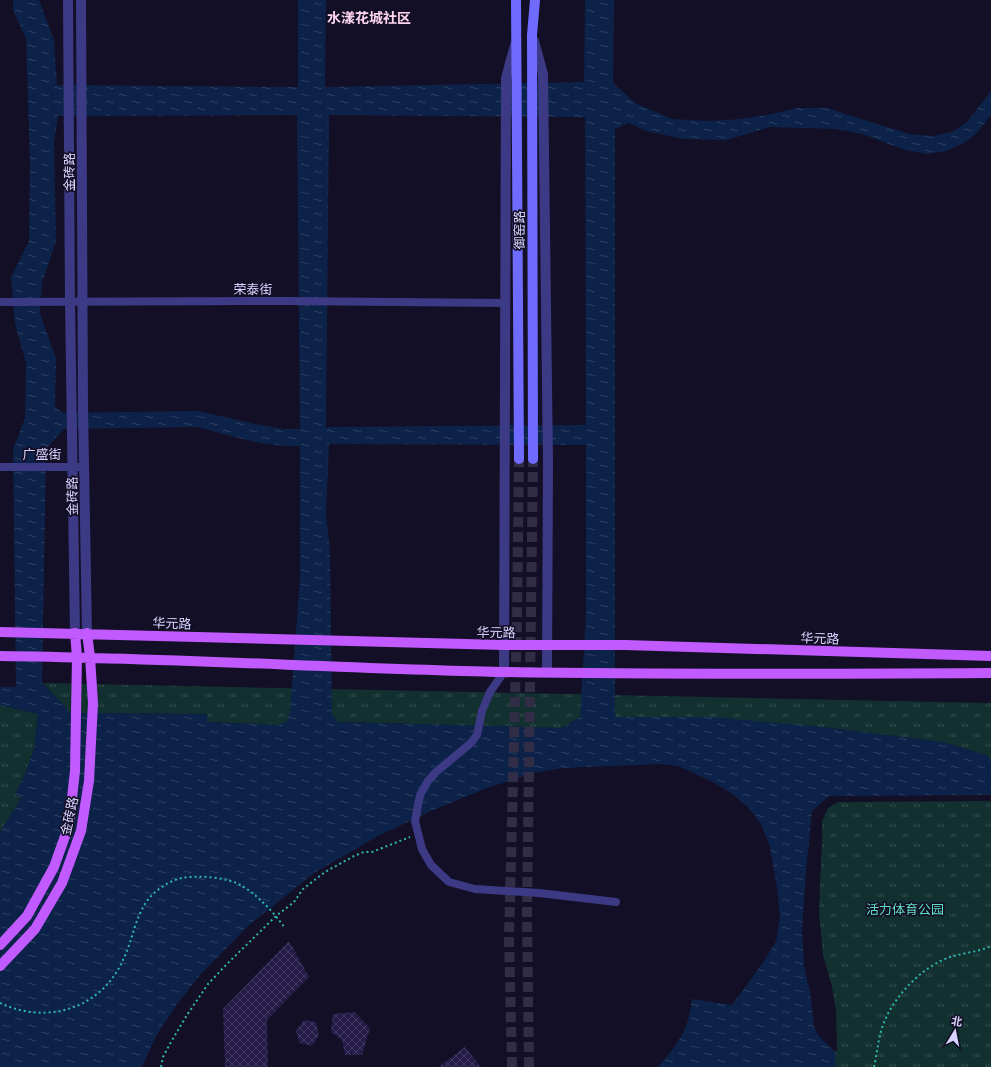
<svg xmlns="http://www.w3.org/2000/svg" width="991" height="1067" font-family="'Space Grotesk','Noto Sans SC',sans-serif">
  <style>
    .park { fill: url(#park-tufts) }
    .water { fill: url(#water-ripples); fill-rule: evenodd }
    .building { fill: url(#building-cross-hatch) }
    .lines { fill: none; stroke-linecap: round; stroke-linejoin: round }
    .secondary-tunnel { stroke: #312d47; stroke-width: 10; stroke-dasharray: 10 5; stroke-linecap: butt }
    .path { stroke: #2fb8b0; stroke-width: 2; stroke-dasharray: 2 3; stroke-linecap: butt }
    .minor { stroke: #3d3a85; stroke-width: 8 }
    .tertiary { stroke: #3d3a85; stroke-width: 10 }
    .secondary { stroke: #6f6bff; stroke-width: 10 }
    .primary { stroke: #c25bff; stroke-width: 10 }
    .path-bridge { stroke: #2fb8b0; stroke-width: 2; stroke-dasharray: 2 3; stroke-linecap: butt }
    .labels { text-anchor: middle; stroke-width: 3.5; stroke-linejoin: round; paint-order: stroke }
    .street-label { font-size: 13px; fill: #d9d4ff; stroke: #130f26 }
    .park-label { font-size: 13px; fill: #5fe0c0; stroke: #130f26 }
    .neighbourhood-label { font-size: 14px; font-weight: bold; fill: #ffd6f0; stroke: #130f26 }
  </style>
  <defs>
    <pattern id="park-tufts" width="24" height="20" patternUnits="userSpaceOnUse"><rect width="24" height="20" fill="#12302f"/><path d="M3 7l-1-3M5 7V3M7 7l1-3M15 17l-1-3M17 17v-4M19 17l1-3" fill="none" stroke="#344d4e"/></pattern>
    <pattern id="water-ripples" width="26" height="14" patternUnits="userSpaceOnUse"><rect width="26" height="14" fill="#0c2248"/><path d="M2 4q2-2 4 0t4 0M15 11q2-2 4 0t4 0" fill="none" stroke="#2f4163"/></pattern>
    <pattern id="building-cross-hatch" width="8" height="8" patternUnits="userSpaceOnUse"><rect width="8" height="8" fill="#241b47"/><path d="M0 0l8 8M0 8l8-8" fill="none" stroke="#433b63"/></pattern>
  </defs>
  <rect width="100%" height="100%" fill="#130f26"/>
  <path class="park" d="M 42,683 L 991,703 L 991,760 L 986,755 L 942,742 L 823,727 L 580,717 L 562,728 L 338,722 L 278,725 L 207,722 L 207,714 L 71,713 Z
    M 0,705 L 38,714 L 34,749 L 25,774 L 15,795 L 22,797 L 0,832 Z
    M 991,801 L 991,1067 L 793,1067 L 815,1048 L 837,1051 L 836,1010 L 832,987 L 823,955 L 819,911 L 822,841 L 822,821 L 828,808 L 838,802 L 845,802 Z"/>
  <path class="water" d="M 13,0 L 39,0 L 54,40 L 57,85 L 298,87 L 298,0 L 326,0 L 325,87 L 584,82 L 585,0 L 614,0 L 613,83 L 635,103 L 672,119 L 711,121 L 741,119 L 766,115 L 798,108 L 827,108 L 909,134 L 932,136 L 952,132 L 967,122 L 991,91 L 991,115 L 977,133 L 964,143 L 946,151 L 927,154 L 905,150 L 862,134 L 836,129 L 770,127 L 727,140 L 684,139 L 646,131 L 629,123 L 615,129 L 615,717 L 711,717 L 823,727 L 942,742 L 986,755 L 991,760 L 991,795 L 829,796 L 812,811 L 806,872 L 802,930 L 804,966 L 810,992 L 814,1026 L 818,1035 L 836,1053 L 835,1067 L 658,1067 C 679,1042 688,1032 692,999 L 732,1005 L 765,960 L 776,941 L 780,917 L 777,887 L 770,847 L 762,826 L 749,808 L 731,793 L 713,782 L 678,766 L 662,764 L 562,768 L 534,773 L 487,788 L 431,811 L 378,836 L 314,873 L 248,926 L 201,974 L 177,1004 L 156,1036 L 142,1067 L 0,1067 L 0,832 L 22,797 L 15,795 L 25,774 L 34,749 L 38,714 L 0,705 L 0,687 L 16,687 L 13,450 L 25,418 L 26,363 L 15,324 L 11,277 L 29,241 L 30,161 L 26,39 L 13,10 ZM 297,115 L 300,429 L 284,429 L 255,424 L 198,411 L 63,413 L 55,407 L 56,358 L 40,314 L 42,283 L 56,241 L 54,142 L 58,116 ZM 329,115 L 585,117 L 586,425 L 326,427 ZM 197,427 C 231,435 265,448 300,446 L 300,579 L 290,711 L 287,721 L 278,725 L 207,722 L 207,714 L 71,713 L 42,683 L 46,449 L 64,429 ZM 329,444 L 586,445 L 586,613 L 580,717 L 562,728 L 338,722 L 332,715 L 330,552 L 326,513 Z"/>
  <path class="building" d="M 289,941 L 309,977 L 267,1020 L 268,1067 L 225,1067 L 223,1009 Z
    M 355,1012 L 370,1028 L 362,1055 L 345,1055 L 342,1040 L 331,1032 L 333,1014 Z
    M 304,1020 L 316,1022 L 319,1035 L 312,1046 L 299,1043 L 296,1030 Z
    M 465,1047 L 481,1067 L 438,1067 Z"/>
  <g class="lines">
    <path class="secondary-tunnel" d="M 512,1067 L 509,938 L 517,621 L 519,459
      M 529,1067 L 527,914 L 533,459"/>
    <path class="path" d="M 161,1067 L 163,1057 L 171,1042 L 187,1015 L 208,984 L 227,964 L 276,916 L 294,902 L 303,889 L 325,872 L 354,856 L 364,852 L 372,852 L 410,837
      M 874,1067 C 877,1054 878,1041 882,1028 C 891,999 921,967 950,957 C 963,953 978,952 991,946"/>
    <path class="minor" d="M 0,302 L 286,301 L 506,303
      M 0,467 L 84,467
      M 504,672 L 490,692 L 482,711 L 477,735 L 471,743 L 436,772 L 428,781 L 420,795 L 415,821 L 422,849 L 431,865 L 449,882 L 475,889 L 539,893 L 616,902"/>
    <path class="tertiary" d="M 68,0 L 70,302 L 75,633
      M 81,0 L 83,407 L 87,633
      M 534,41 L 543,74 L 548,462 L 547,672
      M 504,672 L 506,78 L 515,45"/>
    <path class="secondary" d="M 516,0 L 519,459
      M 533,459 L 532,35 L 535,0"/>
    <path class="primary" d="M 0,632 L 504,645 L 625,645 L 991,656
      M 0,656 C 168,658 335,668 503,672 C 666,675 828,674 991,673
      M 0,945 L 27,916 L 54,867 L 69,825 L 75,771 L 77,657 L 75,633
      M 0,966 L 35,929 L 62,883 L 81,831 L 89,781 L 93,703 L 90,657 L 87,633"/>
    <path class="path-bridge" d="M 0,1003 C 47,1025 101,1009 123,960 C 133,940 135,914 151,896 C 159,888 171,880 182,878 C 198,875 228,877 242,886 C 259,896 273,912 285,928"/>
  </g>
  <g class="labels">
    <g class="street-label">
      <text transform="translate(69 172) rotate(-90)" y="5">金砖路</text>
      <text transform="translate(519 230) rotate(-90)" y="5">御窑路</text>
      <text x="253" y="294">荣泰街</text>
      <text x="42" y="459">广盛街</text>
      <text transform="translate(72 496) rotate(-91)" y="5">金砖路</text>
      <text transform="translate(172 623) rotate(2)" y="5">华元路</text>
      <text transform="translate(496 632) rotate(1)" y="5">华元路</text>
      <text transform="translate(820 638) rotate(2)" y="5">华元路</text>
      <text transform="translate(69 816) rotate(-78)" y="5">金砖路</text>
    </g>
    <g class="park-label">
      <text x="905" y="914">活力体育公园</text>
    </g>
    <g class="neighbourhood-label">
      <text x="369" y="23">水漾花城社区</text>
    </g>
  </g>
  <g transform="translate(955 1031) rotate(10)" stroke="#130f26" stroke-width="3" paint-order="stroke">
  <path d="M0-3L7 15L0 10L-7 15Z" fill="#d9d4ff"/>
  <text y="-6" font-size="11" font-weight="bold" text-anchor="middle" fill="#d9d4ff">北</text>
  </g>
</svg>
